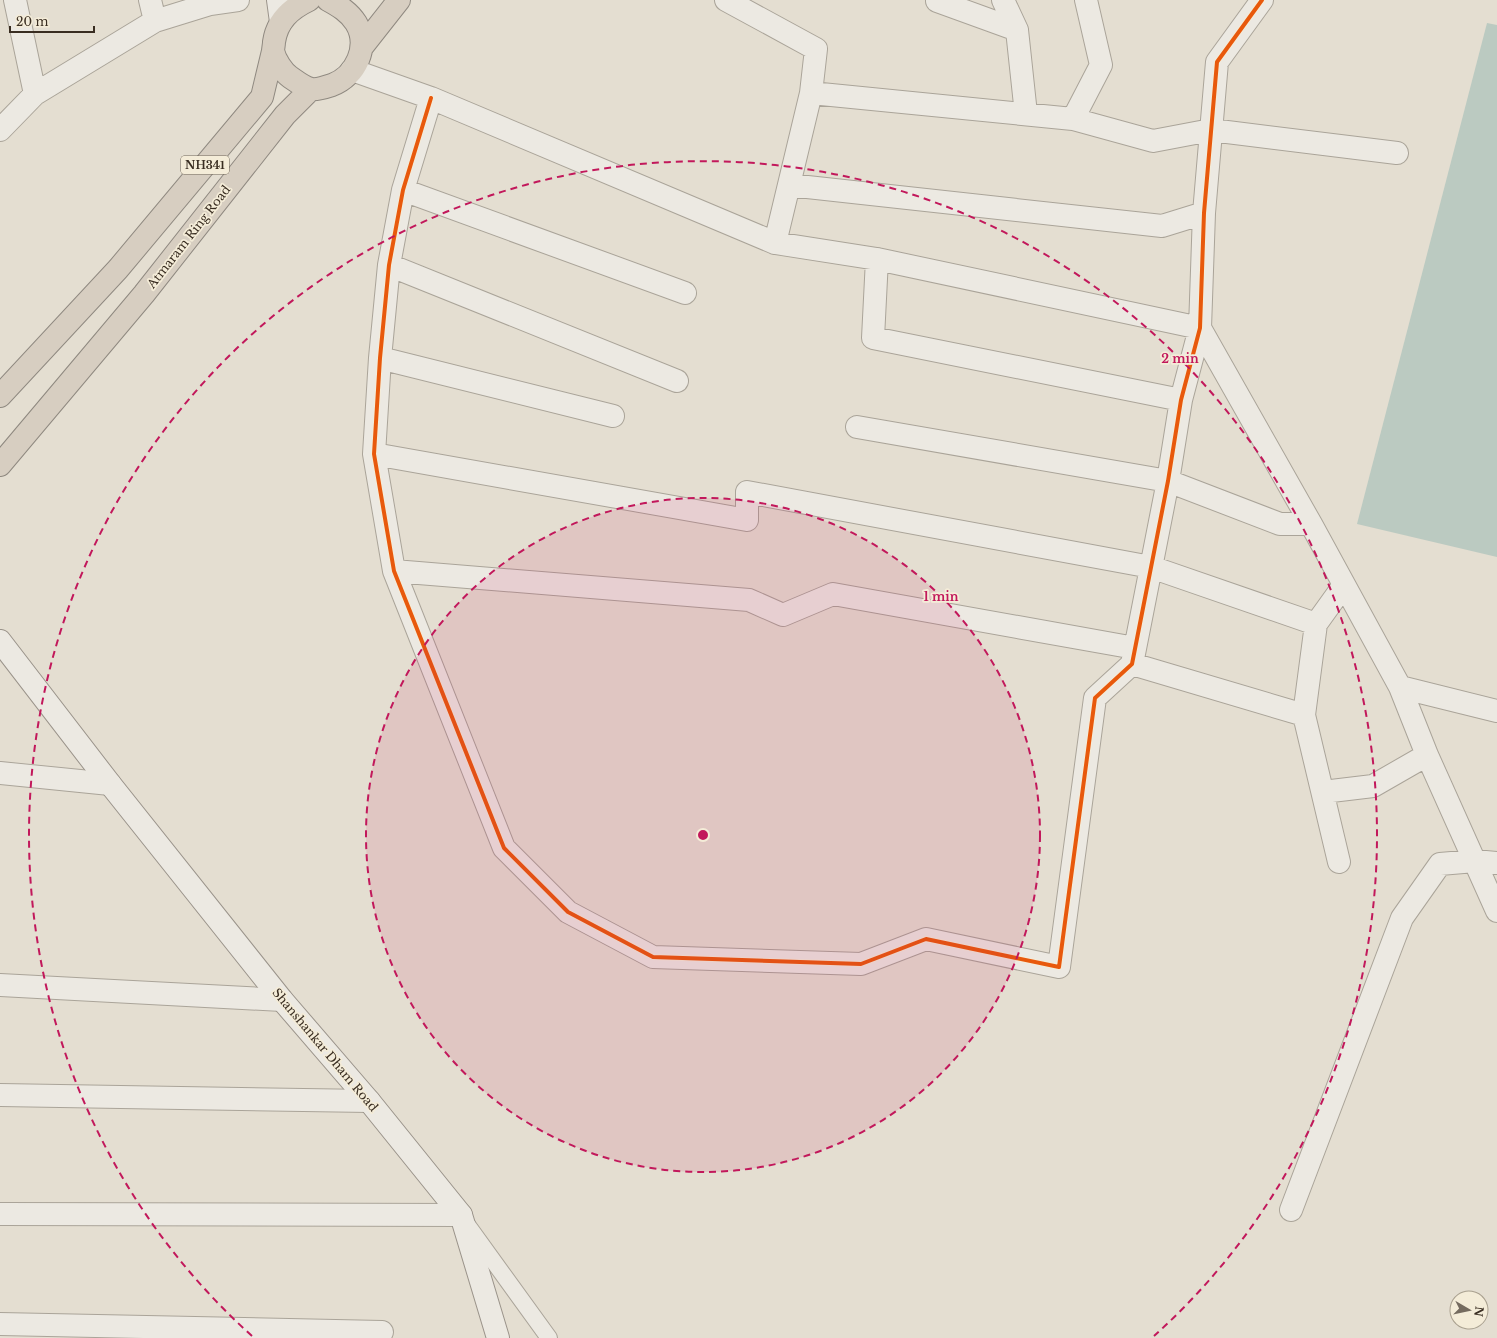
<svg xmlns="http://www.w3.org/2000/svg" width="1497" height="1338" font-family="'Libre Baskerville',serif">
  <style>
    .water { fill: #bbcac1 }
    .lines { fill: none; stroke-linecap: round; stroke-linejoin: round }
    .lane-casing { stroke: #aaa499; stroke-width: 18 }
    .street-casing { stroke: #aaa499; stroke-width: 24 }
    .secondary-casing { stroke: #9a938a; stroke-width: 24 }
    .highway-casing { stroke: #8f8980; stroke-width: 24 }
    .lane { stroke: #ece9e2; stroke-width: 16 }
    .street { stroke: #ece9e2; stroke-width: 22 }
    .secondary { stroke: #ece9e2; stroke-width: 22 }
    .highway { stroke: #d7cec1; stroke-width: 22 }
    .cycleway-casing { stroke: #f4ecd8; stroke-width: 6 }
    .cycleway { stroke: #e8590c; stroke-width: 4 }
    .ring { fill: none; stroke: #c2185b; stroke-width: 2; stroke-dasharray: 7 5 }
    .labels { text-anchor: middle; stroke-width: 3.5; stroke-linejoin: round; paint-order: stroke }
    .shield { fill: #f4ecd8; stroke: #716658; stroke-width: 1 }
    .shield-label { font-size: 11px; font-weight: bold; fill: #392d21 }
    .street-label { font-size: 12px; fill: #392d21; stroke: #f4ecd8 }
    .centre { fill: #c2185b; stroke: #f4ecd8; stroke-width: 2 }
    .ring-label { font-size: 12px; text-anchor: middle; font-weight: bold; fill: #c2185b; stroke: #f4ecd8; stroke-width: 3.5; stroke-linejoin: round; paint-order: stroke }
  </style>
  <rect width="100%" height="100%" fill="#e4ded1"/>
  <path class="water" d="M 1487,23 L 1497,25 L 1497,557 L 1357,524 Z"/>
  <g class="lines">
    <g class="lane-casing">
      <path id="lane" d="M 468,1226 L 549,1338"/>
    </g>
    <g class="street-casing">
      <path id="street" d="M 15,0 L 35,94
        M 150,0 L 155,21
        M 726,0 L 816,49 L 811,93 L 1073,119 L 1153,141 L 1211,130 L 1397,153
        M 1003,0 L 1017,30 L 1026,114
        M 937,1 L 1017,30
        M 352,70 L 431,98 L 775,243 L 877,259 L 1200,328 L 1311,524 L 1400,687 L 1427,755 L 1497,911
        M 431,98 L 403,190 L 389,265 L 380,358 L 374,454 L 394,571 L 504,848 L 568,912 L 653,957 L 861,964 L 926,939 L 1059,967 L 1095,698 L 1132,664 L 1168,481 L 1181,400 L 1200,328 L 1204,213 L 1217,62 L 1262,0
        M 1073,119 L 1101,65 L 1086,0
        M 0,130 L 35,94 L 155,21 L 210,4 L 238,0
        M 789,185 L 1162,226 L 1204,213
        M 403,190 L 685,293
        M 775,243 L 811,93
        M 877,259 L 873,338 L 1181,400
        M 389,265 L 677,381
        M 380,358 L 613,416
        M 857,427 L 1168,481 L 1280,524 L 1311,524
        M 374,454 L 747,520 L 747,492 L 1151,567 L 1316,624
        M 394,571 L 749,600 L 783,615 L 833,594 L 1135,648
        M 1132,664 L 1304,715
        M 1400,687 L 1497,711
        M 0,773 L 110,784
        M 1323,792 L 1373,786 L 1427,755
        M 1339,862 L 1304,715 L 1316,624 L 1344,585
        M 0,985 L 282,1000
        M 0,1095 L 369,1101
        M 1291,1210 L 1402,918 L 1440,864 L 1475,861 L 1497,863
        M 0,1214 L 461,1215
        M 0,1324 L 382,1332"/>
    </g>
    <g class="secondary-casing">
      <path id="secondary" d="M 278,0 L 281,22
        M 0,641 L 110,784 L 282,1000 L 369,1101 L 461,1215 L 498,1338"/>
    </g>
    <g class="highway-casing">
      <path id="highway" d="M 309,0 C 290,9 277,21 274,42 C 274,45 273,49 273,51 C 275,60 283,72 290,77 C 296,81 303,87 311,89 C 317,90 326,87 332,85 C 356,76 370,46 356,23 C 349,12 339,6 328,0
        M 362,47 L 399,0
        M 0,396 L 118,269 L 262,97 L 273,51
        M 0,465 L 144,294 L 285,115 L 311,89"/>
    </g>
    <use href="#lane" class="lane"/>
    <use href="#street" class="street"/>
    <use href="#secondary" class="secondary"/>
    <use href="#highway" class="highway"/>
    <g class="cycleway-casing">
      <path id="cycleway" d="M 431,98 L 403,190 L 389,265 L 380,358 L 374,454 L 394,571 L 504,848 L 568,912 L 653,957 L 861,964 L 926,939 L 1059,967 L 1095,698 L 1132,664 L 1168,481 L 1181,400 L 1200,328 L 1204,213 L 1217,62 L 1262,0"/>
    </g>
    <use href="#cycleway" class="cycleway"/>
  </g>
  <circle cx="703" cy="835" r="337" fill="#c2185b" fill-opacity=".12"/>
  <g class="ring">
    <circle cx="703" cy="835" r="337"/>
    <path d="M252 1336A674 674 0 1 1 1154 1336"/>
  </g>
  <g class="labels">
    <rect class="shield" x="181" y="156" width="48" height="18" rx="3"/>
    <g class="shield-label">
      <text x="205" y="169">NH341</text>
    </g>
    <g class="street-label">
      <text transform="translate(189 237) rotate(-52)" y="4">Atmaram Ring Road</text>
      <text transform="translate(325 1050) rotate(50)" y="4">Shanshankar Dham Road</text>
    </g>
  </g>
  <circle cx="703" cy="835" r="6" class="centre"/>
  <g class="ring-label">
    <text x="1180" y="363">2 min</text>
    <text x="941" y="601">1 min</text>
  </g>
  <g transform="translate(1469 1310) rotate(99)"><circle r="19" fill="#f4ecd8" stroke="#a9a08f"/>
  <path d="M0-3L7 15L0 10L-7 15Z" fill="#756b5f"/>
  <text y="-6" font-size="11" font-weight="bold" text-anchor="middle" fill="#392d21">N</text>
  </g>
  <path d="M10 26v6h84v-6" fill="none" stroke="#392d21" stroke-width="2"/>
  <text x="16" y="26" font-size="12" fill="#392d21" stroke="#f4ecd8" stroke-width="3" paint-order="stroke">20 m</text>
</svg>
